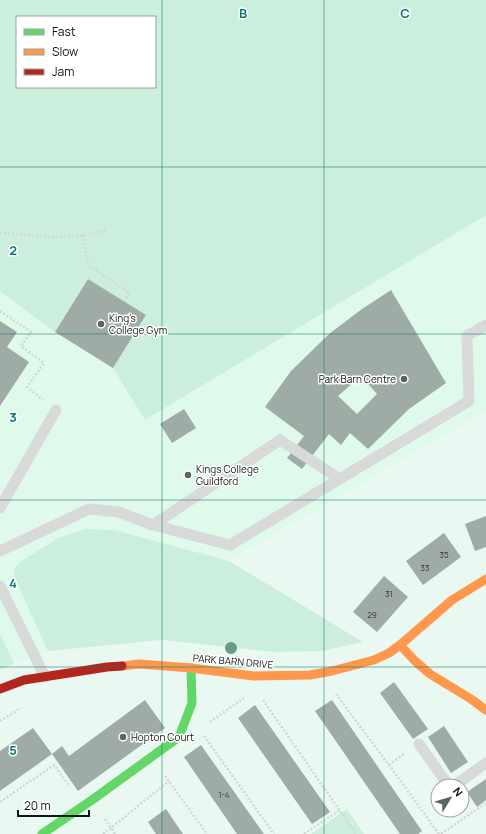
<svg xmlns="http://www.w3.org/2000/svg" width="486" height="834" font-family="Manrope,sans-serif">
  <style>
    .built { fill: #dffaeb }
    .green { fill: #cbefdc; fill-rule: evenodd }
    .building { fill: #9faba5; fill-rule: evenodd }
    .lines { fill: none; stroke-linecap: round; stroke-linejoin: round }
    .path { stroke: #d3d7d5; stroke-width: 2.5; stroke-dasharray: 2 2; stroke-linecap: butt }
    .lane { stroke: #d7dad9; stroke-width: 11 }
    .fast { stroke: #63d668; stroke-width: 9 }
    .slow { stroke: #ff974d; stroke-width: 9 }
    .jam { stroke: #b3261e; stroke-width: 9 }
    .tree { fill: #6d9a88 }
    .grid { fill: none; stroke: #0f766e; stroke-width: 1; stroke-opacity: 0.55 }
    .poi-dot { fill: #59655f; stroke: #fff; stroke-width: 1.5 }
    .labels { text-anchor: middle; stroke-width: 3; stroke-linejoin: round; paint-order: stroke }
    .number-label { font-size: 8px; fill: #313a35 }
    .poi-label { font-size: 10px; fill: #0c1510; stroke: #fff; text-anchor: start }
    .street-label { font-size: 10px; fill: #0c1510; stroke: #fff }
    .grid-label { font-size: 13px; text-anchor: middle; font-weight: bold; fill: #0f766e; stroke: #fff; stroke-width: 3; stroke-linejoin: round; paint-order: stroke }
  </style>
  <rect width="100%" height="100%" fill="#e9f9f1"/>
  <path class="built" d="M 486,215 L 486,411 L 229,561 L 114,530 L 15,579 L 48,651 L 14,663 L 0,634 L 0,291 L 55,332 L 88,279 L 146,315 L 113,368 L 145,420 Z"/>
  <path class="green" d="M 0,0 L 486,0 L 486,215 L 145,420 L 113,368 L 146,315 L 88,279 L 55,332 L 0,291 ZM 17,17 L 155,17 L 155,87 L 17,87 Z
    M 85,529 L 114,530 L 229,561 L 363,642 L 322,651 L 274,652 L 162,640 L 48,651 L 15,579 L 14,569 L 20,562 L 58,538 Z
    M 0,634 L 14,663 L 0,670 Z
    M 347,809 L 364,834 L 311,834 Z"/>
  <path class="building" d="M 88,279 L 146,315 L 113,368 L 55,332 Z
    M 391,290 L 446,383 L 409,409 L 368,449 L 350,433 L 341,445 L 329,434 L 302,469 L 287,458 L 304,436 L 265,407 L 291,371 L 329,334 L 362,309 ZM 361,376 L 377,394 L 357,414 L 338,396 Z
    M 0,321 L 17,332 L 7,347 L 29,362 L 0,406 Z
    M 184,409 L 196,428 L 172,443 L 160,424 Z
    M 486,516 L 486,547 L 475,551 L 465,524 Z
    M 444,533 L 461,557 L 423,585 L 406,561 Z
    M 384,576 L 408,597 L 377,632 L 353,612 Z
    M 394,682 L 428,729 L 413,739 L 380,693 Z
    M 145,700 L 165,728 L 78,791 L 52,754 L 62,746 L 69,756 Z
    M 332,700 L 422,831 L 418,834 L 400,834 L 315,711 Z
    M 255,705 L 330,812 L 312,824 L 238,718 Z
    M 444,726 L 468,762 L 451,773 L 428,737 Z
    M 33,728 L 52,754 L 0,791 L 0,751 Z
    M 201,745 L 264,834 L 237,834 L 184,757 Z
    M 486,779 L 486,800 L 477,807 L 467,792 Z
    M 166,809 L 183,834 L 156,834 L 148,822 Z"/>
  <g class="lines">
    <path class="path" d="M 0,233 L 52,237 L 81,236 L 106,230
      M 83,235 L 88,265 L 129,293 L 124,301
      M 0,311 L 31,332 L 21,346 L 44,363 L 27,387 L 43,400
      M 336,694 L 389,765 L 439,834
      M 263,700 L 356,834
      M 0,721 L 21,708
      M 210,722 L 244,698
      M 204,736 L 274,834
      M 389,765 L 405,753
      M 165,776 L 207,834
      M 0,802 L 54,765 L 70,787
      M 105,819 L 115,834
      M 103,834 L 111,828 L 169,781
      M 304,834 L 340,810
      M 441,834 L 486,803"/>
    <path class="lane" d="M 0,508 L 56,410
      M 153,525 L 280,440 L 340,479
      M 0,551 L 89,509 L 119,512 L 153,525 L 230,545 L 469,401 L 467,336 L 486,325
      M 0,586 L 45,677
      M 419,744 L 449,786
      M 454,786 L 486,763"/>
    <path class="fast" d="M 42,834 L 92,800 L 179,737 L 192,703 L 191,668"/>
    <path class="slow" d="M 400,645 L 415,661 L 430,674 L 471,699 L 486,710
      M 122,666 L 139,664 L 191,668 L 254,676 L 310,675 L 332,671 L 374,660 L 389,653 L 400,645 L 452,600 L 486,579"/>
    <path class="jam" d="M 0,689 L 24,680 L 107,667 L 122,666"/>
  </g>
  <circle class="tree" cx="231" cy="648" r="6"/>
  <path class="grid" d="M 162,0 L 162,834M 324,0 L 324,834M 0,167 L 486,167M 0,334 L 486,334M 0,500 L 486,500M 0,667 L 486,667"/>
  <g class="poi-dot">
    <circle cx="101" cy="324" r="4"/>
    <circle cx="404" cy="379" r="4"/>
    <circle cx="188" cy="475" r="4"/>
    <circle cx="123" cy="737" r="4"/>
  </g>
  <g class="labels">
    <g class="number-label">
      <text x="444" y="558">35</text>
      <text x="425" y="571">33</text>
      <text x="389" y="597">31</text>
      <text x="372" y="618">29</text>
      <text x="224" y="798">1-4</text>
    </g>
    <g class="poi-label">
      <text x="109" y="322">King's<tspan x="109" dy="12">College Gym</tspan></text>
      <text x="396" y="383" text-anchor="end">Park Barn Centre</text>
      <text x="196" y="473">Kings College<tspan x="196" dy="12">Guildford</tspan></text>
      <text x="131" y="741">Hopton Court</text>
    </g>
    <g class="street-label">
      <text transform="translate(233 661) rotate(5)" y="4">PARK BARN DRIVE</text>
    </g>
  </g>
  <g class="grid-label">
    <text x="243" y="18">B</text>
    <text x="405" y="18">C</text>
    <text x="13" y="255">2</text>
    <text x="13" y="422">3</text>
    <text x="13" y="588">4</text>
    <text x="13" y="755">5</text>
  </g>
  <rect x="16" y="16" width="140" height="72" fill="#ffffff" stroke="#9ea19f"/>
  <rect x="24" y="29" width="20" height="6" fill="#63d668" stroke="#9ea19f"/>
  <text x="52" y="36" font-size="12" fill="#0c1510">Fast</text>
  <rect x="24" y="49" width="20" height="6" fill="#ff974d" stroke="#9ea19f"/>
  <text x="52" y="56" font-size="12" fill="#0c1510">Slow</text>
  <rect x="24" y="69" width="20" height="6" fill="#b3261e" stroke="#9ea19f"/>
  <text x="52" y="76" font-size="12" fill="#0c1510">Jam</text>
  <g transform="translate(450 798) rotate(52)"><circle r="19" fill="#ffffff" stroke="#9ea19f"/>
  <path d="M0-3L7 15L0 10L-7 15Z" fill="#59655f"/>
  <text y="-6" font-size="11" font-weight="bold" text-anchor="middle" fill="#0c1510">N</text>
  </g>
  <path d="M18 810v6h71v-6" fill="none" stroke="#0c1510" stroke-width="2"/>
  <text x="24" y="810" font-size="12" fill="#0c1510" stroke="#ffffff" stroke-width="3" paint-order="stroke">20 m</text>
</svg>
